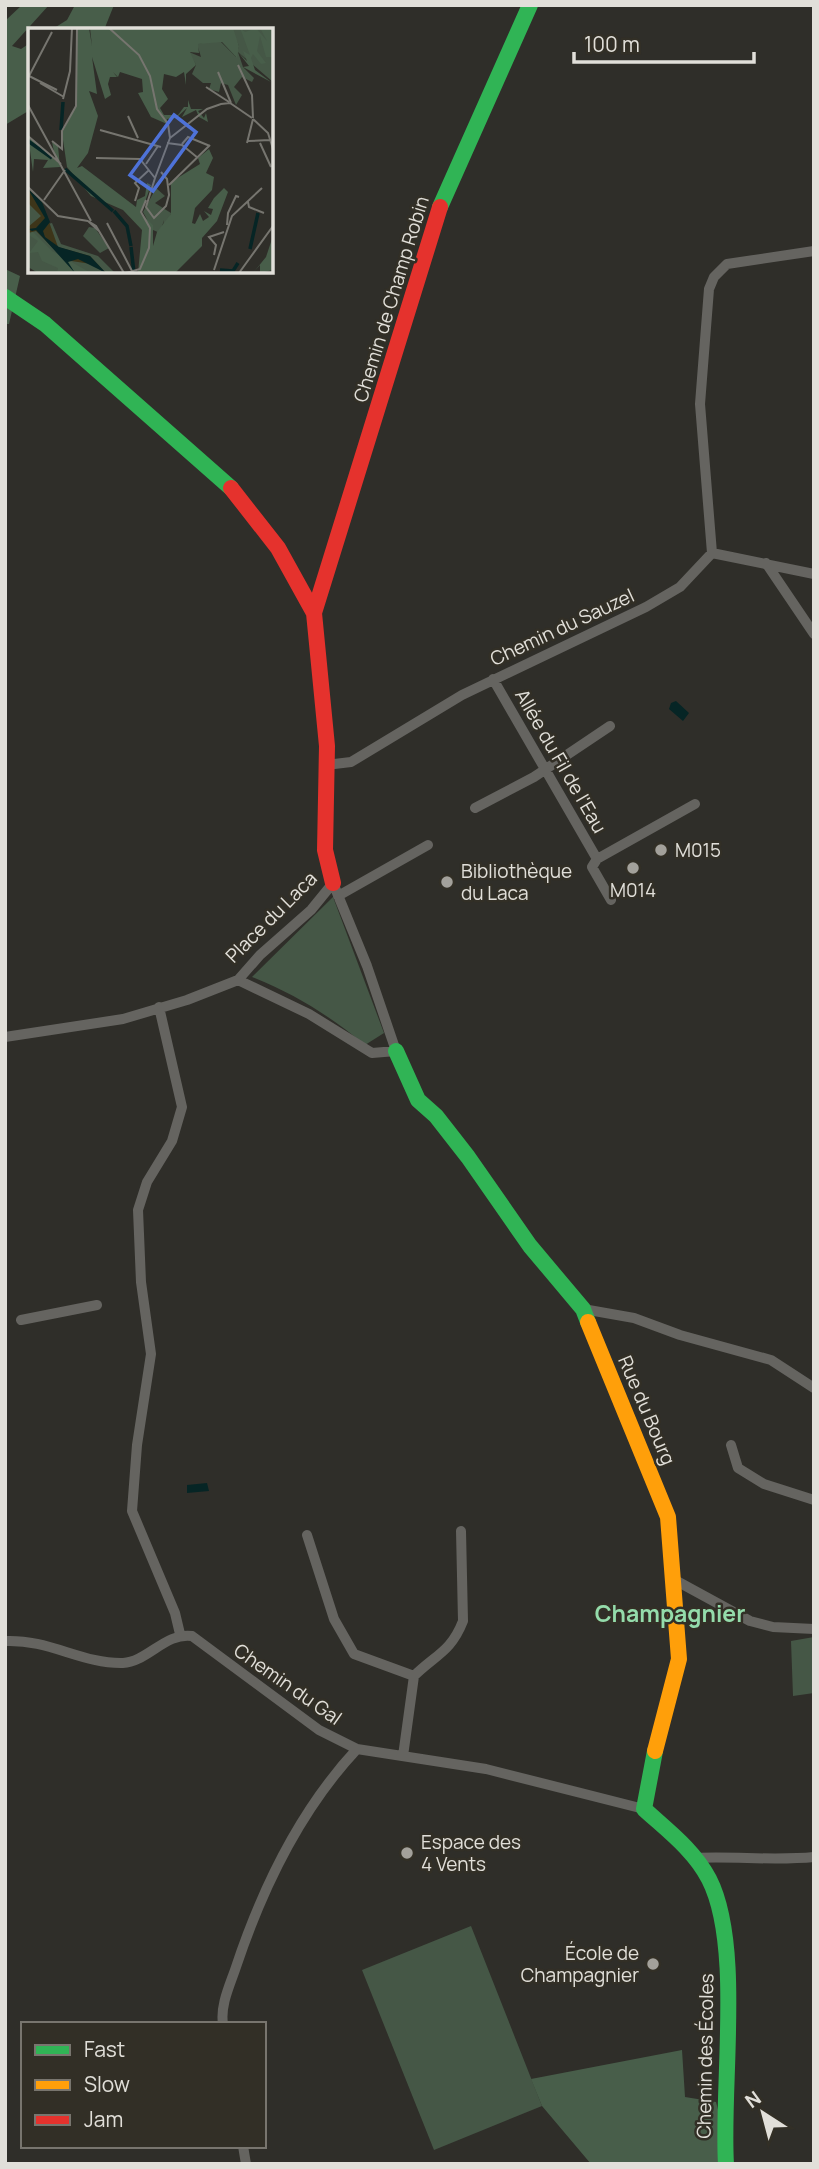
<svg xmlns="http://www.w3.org/2000/svg" width="819" height="2169" font-family="Manrope,sans-serif">
  <style>
    .green { fill: #455746 }
    .forest { fill: #485e4a }
    .water { fill: #062525 }
    .lines { fill: none; stroke-linecap: round; stroke-linejoin: round }
    .street { stroke: #656460; stroke-width: 10 }
    .fast { stroke: #30b455; stroke-width: 16 }
    .slow { stroke: #ff9f0a; stroke-width: 16 }
    .jam { stroke: #e5322d; stroke-width: 16 }
    .poi-dot { fill: #a3a19b; stroke: #322f26; stroke-width: 2.5 }
    .labels { text-anchor: middle; stroke-width: 5; stroke-linejoin: round; paint-order: stroke }
    .street-label { font-size: 19px; fill: #e1dfd9; stroke: #322f26 }
    .poi-label { font-size: 19px; fill: #e1dfd9; stroke: #322f26; text-anchor: start }
    .quarter-label { font-size: 23px; font-weight: bold; fill: #94dcab; stroke: #322f26 }
    .inset-river { fill: none; stroke: #062525; stroke-width: 3.5 }
    .inset-road { fill: none; stroke: #76756f; stroke-width: 2 }
    .view { fill: #4e72d8; fill-opacity: 0.15; stroke: #4e72d8; stroke-width: 3.5 }
    .inset-edge { fill: none; stroke: #e1dfd9; stroke-width: 3.5 }
  </style>
  <rect width="100%" height="100%" fill="#2f2e29"/>
  <path class="green" d="M 333,897 L 384,1033 L 365,1045 C 330,1016 295,994 252,977 Z
    M 814,1637 L 814,1693 L 793,1696 L 791,1641 Z
    M 471,1926 L 542,2106 L 434,2150 L 362,1970 Z"/>
  <path class="forest" d="M 22,5 L 49,5 L 12,46 L 21,49 L 30,43 L 30,110 L 5,125 L 5,21 Z
    M 75,5 L 114,5 L 104,30 L 51,30 L 67,20 Z
    M 5,269 L 20,276 L 9,324 L 5,324 Z
    M 682,2050 L 685,2097 L 716,2102 L 732,2164 L 591,2164 L 542,2106 L 531,2079 Z"/>
  <path class="water" d="M 676,701 L 689,713 L 683,721 L 669,709 L 671,703 Z
    M 207,1483 L 209,1491 L 187,1493 L 187,1485 Z"/>
  <g class="lines">
    <path class="street" d="M 712,553 L 700,404 L 709,289 L 714,277 L 727,264 L 814,251
      M 712,553 L 814,574
      M 766,563 L 814,634
      M 493,679 L 597,859 L 695,804
      M 326,765 L 351,762 L 462,695 L 646,607 L 680,587 L 712,553
      M 475,808 L 534,777 L 610,726
      M 597,859 L 592,867 L 611,900
      M 338,896 L 428,845
      M 238,980 L 309,1014 L 372,1053 L 396,1051 L 367,966 L 333,883
      M 159,1007 L 182,1107 L 172,1141 L 147,1182 L 138,1210 L 141,1282 L 151,1354 L 137,1445 L 132,1511 L 175,1613 L 180,1634
      M 5,1037 L 123,1019 L 187,1000 L 238,980 L 260,955 L 311,910 L 333,883
      M 583,1309 L 634,1318 L 680,1335 L 771,1360 L 814,1388
      M 21,1320 L 97,1305
      M 731,1445 L 738,1468 L 764,1484 L 814,1500
      M 307,1535 L 334,1619 L 354,1654 L 414,1676
      M 673,1579 L 750,1621 L 773,1627 L 814,1629
      M 5,1641 C 49,1639 82,1664 123,1663 C 147,1662 166,1632 192,1636 L 319,1730 L 357,1749 L 486,1769 L 644,1809
      M 403,1756 L 414,1676 C 435,1655 451,1652 463,1621 L 461,1531
      M 695,1858 C 735,1856 774,1861 814,1857
      M 223,2024 C 220,2005 230,1985 236,1967 C 262,1889 301,1809 357,1749
      M 243,2146 L 246,2164"/>
    <path class="fast" d="M 440,207 L 530,5
      M 5,297 L 45,324 L 231,488
      M 396,1051 L 418,1100 L 436,1116 L 468,1157 L 530,1246 L 583,1309 L 588,1322
      M 655,1751 L 644,1809 C 667,1830 694,1850 709,1879 C 743,1945 721,2087 726,2164"/>
    <path class="slow" d="M 588,1322 L 668,1517 L 679,1659 L 655,1751"/>
    <path class="jam" d="M 231,488 L 278,548 L 314,613 L 327,746 L 325,850 L 333,883
      M 314,613 L 440,207"/>
  </g>
  <g class="poi-dot">
    <circle cx="661" cy="850" r="7"/>
    <circle cx="633" cy="868" r="7"/>
    <circle cx="447" cy="882" r="7"/>
    <circle cx="407" cy="1853" r="7"/>
    <circle cx="653" cy="1964" r="7"/>
  </g>
  <g class="labels">
    <g class="street-label">
      <text transform="translate(391 299) rotate(-73)" y="7">Chemin de Champ Robin</text>
      <text transform="translate(562 627) rotate(-25)" y="7">Chemin du Sauzel</text>
      <text transform="translate(561 761) rotate(60)" y="7">Allée du Fil de l'Eau</text>
      <text transform="translate(271 917) rotate(-45)" y="7">Place du Laca</text>
      <text transform="translate(647 1410) rotate(67)" y="7">Rue du Bourg</text>
      <text transform="translate(288 1684) rotate(35)" y="7">Chemin du Gal</text>
      <text transform="translate(705 2056) rotate(-89)" y="7">Chemin des Écoles</text>
    </g>
    <g class="poi-label">
      <text x="675" y="857">M015</text>
      <text x="461" y="878">Bibliothèque<tspan x="461" dy="22">du Laca</tspan></text>
      <text x="633" y="897" text-anchor="middle">M014</text>
      <text x="421" y="1849">Espace des<tspan x="421" dy="22">4 Vents</tspan></text>
      <text x="639" y="1960" text-anchor="end">École de<tspan x="639" dy="22">Champagnier</tspan></text>
    </g>
    <g class="quarter-label">
      <text x="670" y="1622">Champagnier</text>
    </g>
  </g>
  <g transform="translate(28 28)">
    <rect width="245" height="245" fill="#2f2e29"/>
    <path d="M 203,0 L 239,0 L 245,5 L 245,54 L 210,24 L 215,39 L 226,50 L 224,54 L 214,49 L 206,59 L 214,67 L 208,77 L 200,57 L 193,55 L 191,64 L 181,61 L 183,55 L 175,55 L 164,46 L 168,37 L 161,24 L 173,29 L 169,16 L 191,12 L 208,29 L 211,18 ZM 128,160 L 137,168 L 127,175 L 143,185 L 139,221 L 138,208 L 133,213 L 136,192 L 132,205 L 125,202 L 115,184 ZM 0,162 L 20,196 L 24,195 L 33,216 L 70,228 L 87,245 L 10,245 L 0,239 ZM 61,199 L 67,200 L 81,220 L 72,225 L 55,208 Z" fill="#455746"/>
    <path d="M 49,0 L 61,0 L 64,18 L 62,0 L 205,0 L 211,18 L 209,30 L 194,14 L 170,16 L 171,25 L 162,24 L 168,37 L 158,46 L 158,57 L 156,44 L 148,49 L 136,46 L 134,61 L 140,71 L 132,80 L 136,87 L 150,87 L 156,79 L 160,79 L 160,72 L 163,81 L 175,81 L 170,83 L 176,90 L 178,85 L 180,94 L 171,89 L 168,82 L 154,89 L 159,80 L 148,90 L 139,91 L 139,96 L 123,89 L 110,65 L 115,64 L 114,51 L 92,44 L 90,49 L 85,44 L 89,49 L 82,49 L 80,56 L 83,67 L 77,71 L 64,29 L 69,66 L 61,63 L 70,88 L 60,125 L 49,140 L 54,138 L 108,179 L 109,172 L 117,168 L 119,155 L 123,157 L 113,185 L 125,197 L 125,218 L 129,204 L 143,186 L 143,154 L 172,136 L 170,130 L 181,121 L 185,130 L 178,145 L 186,149 L 184,162 L 167,180 L 164,195 L 167,196 L 172,186 L 175,193 L 181,189 L 176,183 L 183,187 L 185,181 L 180,180 L 186,170 L 196,160 L 200,164 L 189,193 L 174,210 L 174,218 L 147,245 L 110,245 L 114,202 L 95,182 L 63,168 L 39,139 L 34,105 L 48,78 ZM 212,0 L 217,4 L 228,0 L 239,13 L 232,0 L 245,0 L 245,29 L 238,29 L 232,8 L 229,23 L 238,35 L 233,36 L 225,26 L 223,30 L 227,42 L 243,54 L 215,39 L 221,38 L 210,24 L 219,33 L 215,23 L 222,27 ZM 0,108 L 28,133 L 24,114 L 30,118 L 32,139 L 15,140 L 20,132 L 6,131 L 5,144 ZM 4,203 L 24,223 L 63,245 L 29,245 L 30,240 L 14,233 L 10,224 L 1,225 L 10,213 L 1,207 ZM 245,208 L 245,242 L 232,245 L 232,237 L 225,245 L 238,229 Z" fill="#485e4a"/>
    <path d="M 0,161 L 14,174 L 30,219 L 62,228 L 78,245 L 63,236 L 37,232 L 8,203 L 0,205 L 0,199 L 13,188 L 0,175 Z" fill="#3d3519"/>
    <path d="M 0,161 L 14,174 L 22,194 L 15,203 L 17,209 L 31,219 L 62,228 L 78,245 L 50,231 L 40,234 L 47,245 L 8,202 L 4,203 L 0,201 L 8,200 L 17,190 Z" fill="#062525"/>
    <path class="inset-river" d="M 33,102 L 35,74M 0,113 L 24,130M 37,141 L 85,183M 86,183 L 99,198 L 103,218M 103,219 L 106,245M 222,221 L 230,185M 192,242 L 205,243 L 210,235"/>
    <path class="inset-road" d="M 81,0 L 111,27 L 122,48 L 129,81 L 140,96 L 142,110 L 127,150M 24,4 L 1,48 L 29,62M 210,37 L 224,67 L 225,90M 190,44 L 203,75M 12,55 L 36,69M 178,59 L 201,74M 35,71 L 42,43 L 44,0M 0,77 L 63,193M 100,88 L 110,110M 225,91 L 240,105 L 245,121M 72,102 L 133,119M 0,108 L 33,136M 142,110 L 179,81 L 193,76 L 202,75 L 224,90M 24,113 L 34,121 L 34,103 L 48,78 L 49,0M 220,113 L 242,112M 139,115 L 154,117 L 170,130M 219,115 L 225,91M 232,115 L 243,139M 154,116 L 160,109 L 182,118M 68,130 L 112,131M 112,131 L 127,150M 118,136 L 130,118M 245,149 L 245,123M 127,150 L 118,179 L 126,190 L 138,178 L 141,167 L 139,151 L 133,144M 141,157 L 182,117M 0,159 L 30,188 L 60,193M 16,172 L 37,142M 107,173 L 111,160 L 107,155 L 121,142M 220,174 L 221,179 L 236,185M 79,195 L 104,243M 199,197 L 200,185 L 208,168 L 211,169M 71,203 L 60,193 L 68,198 L 96,245M 186,227 L 188,217 L 181,209 L 196,204M 186,242 L 204,188 L 234,160M 98,245 L 112,241 L 121,220 L 122,200 L 113,184 L 118,172M 211,245 L 245,198"/>
    <path class="view" d="M 146,87 L 168,104 L 125,163 L 102,147 Z"/>
    <rect width="245" height="245" class="inset-edge"/>
  </g>
  <rect width="819" height="2169" fill="none" stroke="#e1dfd9" stroke-width="14"/>
  <rect x="21" y="2022" width="245" height="126" fill="#322f26" stroke="#78756e" stroke-width="2"/>
  <rect x="35" y="2045" width="35" height="10" fill="#30b455" stroke="#78756e" stroke-width="2"/>
  <text x="84" y="2057" font-size="21" fill="#e1dfd9">Fast</text>
  <rect x="35" y="2080" width="35" height="10" fill="#ff9f0a" stroke="#78756e" stroke-width="2"/>
  <text x="84" y="2092" font-size="21" fill="#e1dfd9">Slow</text>
  <rect x="35" y="2115" width="35" height="10" fill="#e5322d" stroke="#78756e" stroke-width="2"/>
  <text x="84" y="2127" font-size="21" fill="#e1dfd9">Jam</text>
  <g transform="translate(763 2113) rotate(324)" stroke="#322f26" stroke-width="5" paint-order="stroke">
  <path d="M0-5L12 26L0 18L-12 26Z" fill="#e1dfd9"/>
  <text y="-10" font-size="19" font-weight="bold" text-anchor="middle" fill="#e1dfd9">N</text>
  </g>
  <path d="M574 52v10h180v-10" fill="none" stroke="#e1dfd9" stroke-width="3.5"/>
  <text x="584" y="52" font-size="21" fill="#e1dfd9" stroke="#322f26" stroke-width="5" paint-order="stroke">100 m</text>
</svg>
